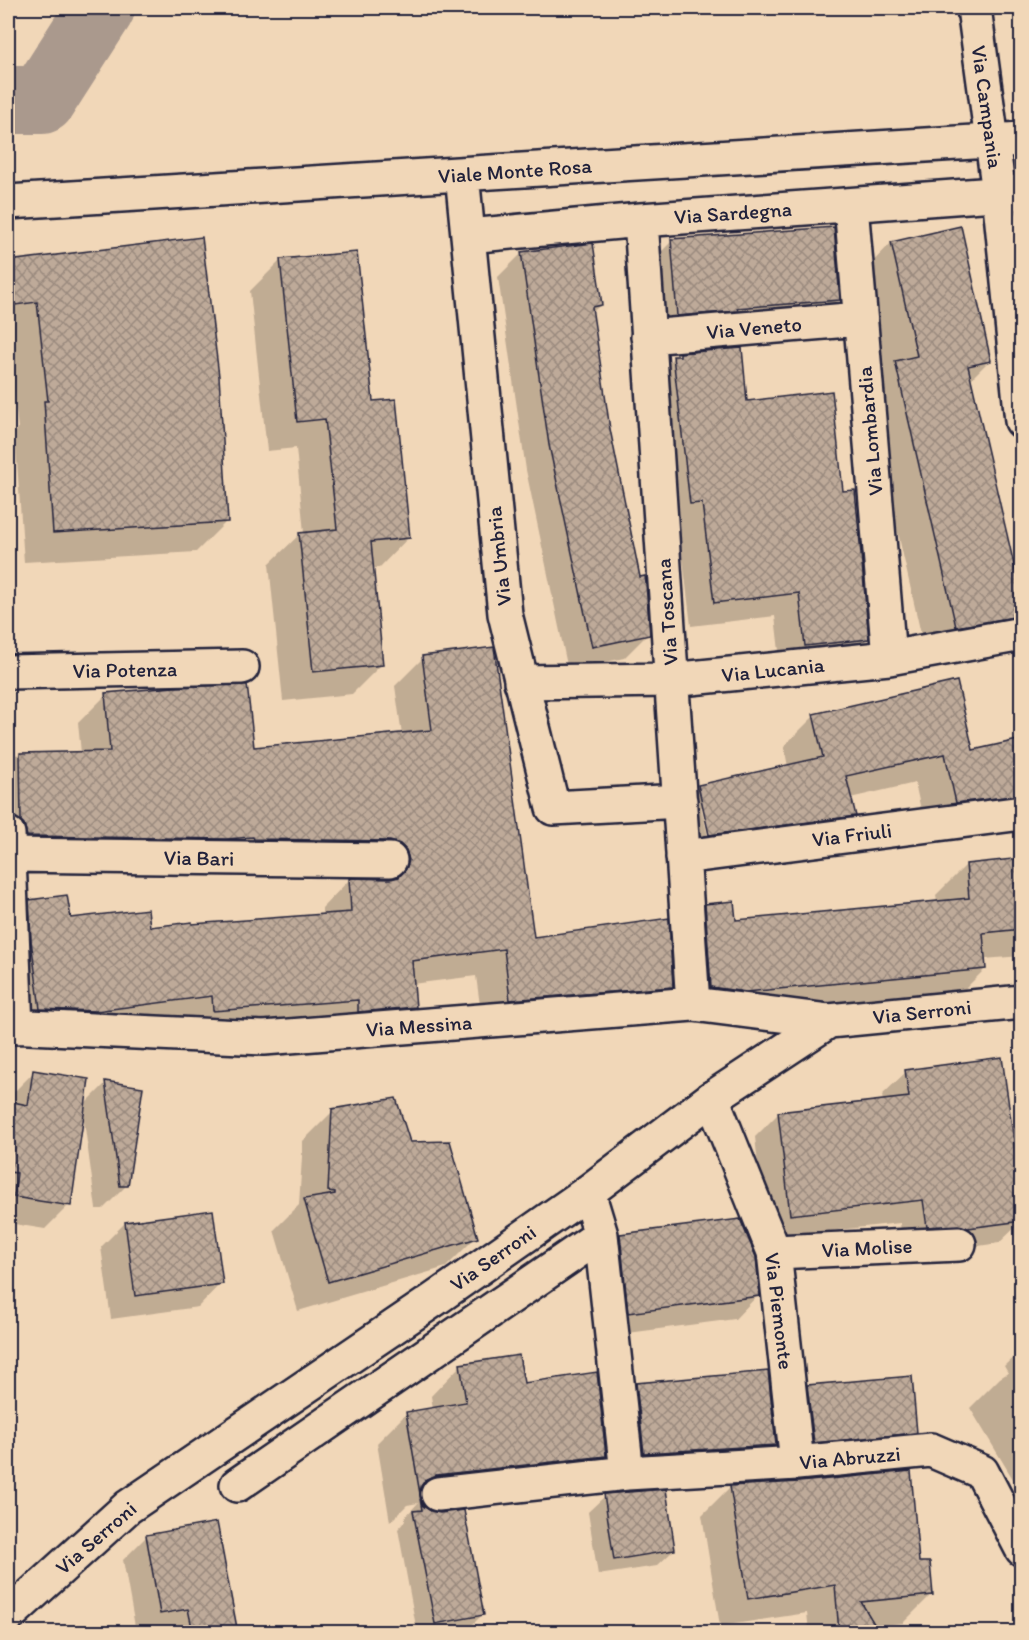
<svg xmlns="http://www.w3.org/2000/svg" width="1029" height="1640" font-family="Itim,sans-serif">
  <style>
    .shadow { fill: #0003; fill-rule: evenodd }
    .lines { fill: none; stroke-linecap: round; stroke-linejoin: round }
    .river { stroke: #aa998d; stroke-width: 68 }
    .building { fill: url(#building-cross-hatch); stroke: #22223b; stroke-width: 1.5 }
    .minor-casing { stroke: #22223b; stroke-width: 38 }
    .tertiary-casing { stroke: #22223b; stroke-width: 38 }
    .minor { stroke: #f1d7b8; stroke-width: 33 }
    .tertiary { stroke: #f1d7b8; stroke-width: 33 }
    .labels { text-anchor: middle; stroke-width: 6; stroke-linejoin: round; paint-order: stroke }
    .street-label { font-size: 21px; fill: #22223b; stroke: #f1d7b8 }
  </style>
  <defs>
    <pattern id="building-cross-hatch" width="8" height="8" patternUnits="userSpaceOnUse" patternTransform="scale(1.5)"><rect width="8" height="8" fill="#beaa99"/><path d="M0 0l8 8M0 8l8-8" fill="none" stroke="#9a8a7e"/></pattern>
  </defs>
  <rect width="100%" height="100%" fill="#f1d7b8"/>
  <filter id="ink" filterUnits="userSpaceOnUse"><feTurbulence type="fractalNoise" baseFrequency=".0167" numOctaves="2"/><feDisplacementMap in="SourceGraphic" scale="12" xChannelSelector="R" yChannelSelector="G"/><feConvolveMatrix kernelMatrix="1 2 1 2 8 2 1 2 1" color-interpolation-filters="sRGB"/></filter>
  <g filter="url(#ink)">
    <path class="shadow" d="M 201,238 L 226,522 L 196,552 L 24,562 L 15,433 L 18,429 L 8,336 L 8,262 Z
      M 672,241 L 839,299 L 815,323 L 654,339 L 648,265 Z
      M 891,243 L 990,360 L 970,380 L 1022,606 L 1022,617 L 993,645 L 926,656 L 866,392 L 884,374 L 861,274 Z
      M 521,254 L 600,305 L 592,313 L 608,429 L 648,634 L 624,658 L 568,670 L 526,470 L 498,277 Z
      M 280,261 L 371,403 L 409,537 L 379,568 L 372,568 L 382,664 L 352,694 L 283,701 L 269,564 L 300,534 L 304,533 L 296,448 L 267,451 L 250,291 Z
      M 681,355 L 842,493 L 867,639 L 843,662 L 781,669 L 775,616 L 691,626 L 679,526 L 667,528 L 650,382 L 673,358 L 678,357 Z
      M 423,658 L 532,938 L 672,986 L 644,1014 L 483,1027 L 476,976 L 412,984 L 414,1007 L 386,1034 L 13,1036 L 8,924 L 30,901 L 69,920 L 149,928 L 322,915 L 322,908 L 349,880 L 380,880 L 372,872 L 8,864 L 8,755 L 81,753 L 78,723 L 106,695 L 252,748 L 402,735 L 395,686 Z
      M 814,716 L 971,752 L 1022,741 L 1022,827 L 926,832 L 915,783 L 850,798 L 854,815 L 824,845 L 679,864 L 668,817 L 698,787 L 788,767 L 784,746 ZM 701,807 L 704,807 L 712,842 L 709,842 Z
      M 1022,860 L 1022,956 L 984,959 L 985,969 L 955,999 L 715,1021 L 676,935 L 706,905 L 734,922 L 937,903 L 936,895 L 966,865 Z
      M 34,1072 L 83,1106 L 106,1083 L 127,1185 L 103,1209 L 96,1209 L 83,1113 L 69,1205 L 45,1229 L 8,1223 L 8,1104 L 10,1096 Z
      M 906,1072 L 1022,1221 L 999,1243 L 944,1251 L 903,1250 L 900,1223 L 766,1238 L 755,1137 L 778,1114 L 883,1102 L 882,1095 Z
      M 333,1111 L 409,1144 L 476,1237 L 446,1267 L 298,1311 L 274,1230 L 299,1205 L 303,1141 Z
      M 125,1223 L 221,1283 L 198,1307 L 111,1319 L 101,1247 Z
      M 620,1235 L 758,1295 L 735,1319 L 605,1336 L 597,1259 Z
      M 1022,1349 L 1022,1494 L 970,1408 L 1000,1378 L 1008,1373 L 1004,1366 Z
      M 461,1365 L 522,1385 L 605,1456 L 575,1486 L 421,1503 L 422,1506 L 430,1513 L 440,1514 L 482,1615 L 466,1631 L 417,1632 L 398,1529 L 405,1521 L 405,1517 L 418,1503 L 407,1505 L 390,1522 L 377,1443 L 407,1413 L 433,1409 L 431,1396 Z
      M 637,1384 L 775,1445 L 751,1469 L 620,1476 L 613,1408 Z
      M 808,1387 L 915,1432 L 892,1456 L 790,1466 L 784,1410 Z
      M 730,1487 L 918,1564 L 931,1595 L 903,1623 L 873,1626 L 877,1632 L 809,1632 L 807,1613 L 720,1626 L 702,1515 Z
      M 605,1496 L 674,1550 L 657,1566 L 598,1575 L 588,1512 Z
      M 147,1536 L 235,1628 L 230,1632 L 136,1632 L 123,1560 Z"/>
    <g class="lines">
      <path class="river" d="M 8,100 L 42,100 L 101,8"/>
    </g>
    <path class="building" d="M 961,226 L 991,361 L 968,366 L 1022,599 L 1022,616 L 956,627 L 895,361 L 917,356 L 891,242 Z
      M 834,227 L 840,300 L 737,308 L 738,311 L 677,316 L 671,239 Z
      M 202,237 L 219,376 L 228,522 L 53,533 L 44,401 L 48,401 L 37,302 L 8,306 L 8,261 Z
      M 593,243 L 602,305 L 592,307 L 610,429 L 640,577 L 645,576 L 646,584 L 650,635 L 592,647 L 549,445 L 521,252 Z
      M 357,252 L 373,401 L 396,399 L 410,538 L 371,542 L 383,665 L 313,672 L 299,533 L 337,529 L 325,419 L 297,422 L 280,259 Z
      M 742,348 L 747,401 L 832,391 L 843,491 L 855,490 L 869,639 L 805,646 L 799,593 L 714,603 L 702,503 L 690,504 L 673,356 L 680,356 L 680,353 Z
      M 494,647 L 534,937 L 669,918 L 673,987 L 510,1000 L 504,949 L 412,961 L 416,1007 L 358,1012 L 358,1000 L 213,1011 L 212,996 L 96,1011 L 40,1009 L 31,940 L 29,900 L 67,895 L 71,918 L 148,909 L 150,927 L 192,922 L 192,924 L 351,912 L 349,878 L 390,879 L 399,877 L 406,869 L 409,860 L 406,850 L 400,844 L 390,841 L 254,839 L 253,837 L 226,839 L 27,836 L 24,824 L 21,821 L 20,753 L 110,751 L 105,693 L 174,687 L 247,684 L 254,747 L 432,730 L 422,656 Z
      M 957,681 L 973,750 L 1022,739 L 1022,795 L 956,803 L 945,754 L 846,776 L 856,816 L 709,835 L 698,785 L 823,757 L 813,714 Z
      M 1022,858 L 1022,929 L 983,933 L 986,969 L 746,992 L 711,987 L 705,904 L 734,901 L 736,920 L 969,898 L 966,864 Z
      M 1002,1057 L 1022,1198 L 1022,1221 L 968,1228 L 958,1225 L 927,1227 L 923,1200 L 790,1215 L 778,1112 L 909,1097 L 905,1070 Z
      M 33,1070 L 89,1079 L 71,1206 L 14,1197 L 17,1173 L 8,1172 L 8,1101 L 28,1105 Z
      M 105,1081 L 143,1087 L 128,1186 L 120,1186 Z
      M 396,1098 L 410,1142 L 450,1141 L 478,1238 L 328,1282 L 304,1199 L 335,1194 L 335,1192 L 328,1191 L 332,1109 Z
      M 213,1210 L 223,1284 L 135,1296 L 125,1222 Z
      M 740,1219 L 756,1257 L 760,1296 L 628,1313 L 620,1234 Z
      M 519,1355 L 524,1383 L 597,1372 L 606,1456 L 436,1475 L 426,1479 L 421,1486 L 420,1494 L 406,1412 L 466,1402 L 460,1364 Z
      M 768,1371 L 776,1445 L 644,1453 L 636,1383 Z
      M 912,1376 L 917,1433 L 814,1443 L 807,1385 Z
      M 911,1471 L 919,1562 L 930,1562 L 933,1595 L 861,1602 L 879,1632 L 839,1632 L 835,1585 L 748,1599 L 730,1486 L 799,1482 Z
      M 666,1489 L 675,1550 L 614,1560 L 604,1494 Z
      M 420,1499 L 423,1506 L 431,1511 L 440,1513 L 464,1510 L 484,1615 L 435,1624 L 413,1511 L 422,1510 Z
      M 217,1522 L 237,1628 L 213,1632 L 193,1632 L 188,1609 L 160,1614 L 146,1535 Z"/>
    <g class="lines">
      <g class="minor-casing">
        <path id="minor" d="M 462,174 L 505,614 L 553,808 L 680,801
          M 8,202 L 1022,139
          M 851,205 L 889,658
          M 641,220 L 693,1004
          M 468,236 L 641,220 L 1022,192
          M 648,337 L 860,319
          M 8,672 L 242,667
          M 521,682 L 671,680 L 889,658 L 1022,634
          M 8,834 L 16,1027
          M 8,855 L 390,860
          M 683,857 L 1022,813
          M 8,1026 L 264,1038 L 693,1004 L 829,1021
          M 712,1098 L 774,1252 L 797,1463
          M 588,1192 L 601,1235 L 627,1473
          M 774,1252 L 959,1244
          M 237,1485 L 601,1235
          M 438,1494 L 627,1473 L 797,1463 L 931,1450 L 982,1472 L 1022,1549"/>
      </g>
      <g class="tertiary-casing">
        <path id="tertiary" d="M 974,8 L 999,193 L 1022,421
          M 8,1616 L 128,1507 L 435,1299 L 588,1192 L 712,1098 L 829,1021 L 1022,1002"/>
      </g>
      <use href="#minor" class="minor"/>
      <use href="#tertiary" class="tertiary"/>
    </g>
  </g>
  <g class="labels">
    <g class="street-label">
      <text transform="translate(987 107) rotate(82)" y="7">Via Campania</text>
      <text transform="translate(515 171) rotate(-4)" y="7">Viale Monte Rosa</text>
      <text transform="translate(733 213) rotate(-4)" y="7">Via Sardegna</text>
      <text transform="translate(754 328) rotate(-5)" y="7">Via Veneto</text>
      <text transform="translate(870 431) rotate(-95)" y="7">Via Lombardia</text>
      <text transform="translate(499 556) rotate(-96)" y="7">Via Umbria</text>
      <text transform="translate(667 612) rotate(-94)" y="7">Via Toscana</text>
      <text transform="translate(125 670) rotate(-1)" y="7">Via Potenza</text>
      <text transform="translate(773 670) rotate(-6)" y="7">Via Lucania</text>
      <text transform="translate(852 835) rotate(-7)" y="7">Via Friuli</text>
      <text transform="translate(199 858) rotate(1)" y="7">Via Bari</text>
      <text transform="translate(922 1012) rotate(-6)" y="7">Via Serroni</text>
      <text transform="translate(419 1026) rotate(-4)" y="7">Via Messina</text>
      <text transform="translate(867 1248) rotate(-3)" y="7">Via Molise</text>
      <text transform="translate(493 1258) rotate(-35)" y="7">Via Serroni</text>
      <text transform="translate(779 1311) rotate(83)" y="7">Via Piemonte</text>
      <text transform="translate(850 1458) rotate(-5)" y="7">Via Abruzzi</text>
      <text transform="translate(96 1538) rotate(-41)" y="7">Via Serroni</text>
    </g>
  </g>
  <rect width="1029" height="1640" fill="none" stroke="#f1d7b8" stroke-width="30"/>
  <rect x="15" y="15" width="999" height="1610" fill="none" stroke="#22223b" stroke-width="2" filter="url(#ink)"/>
</svg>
